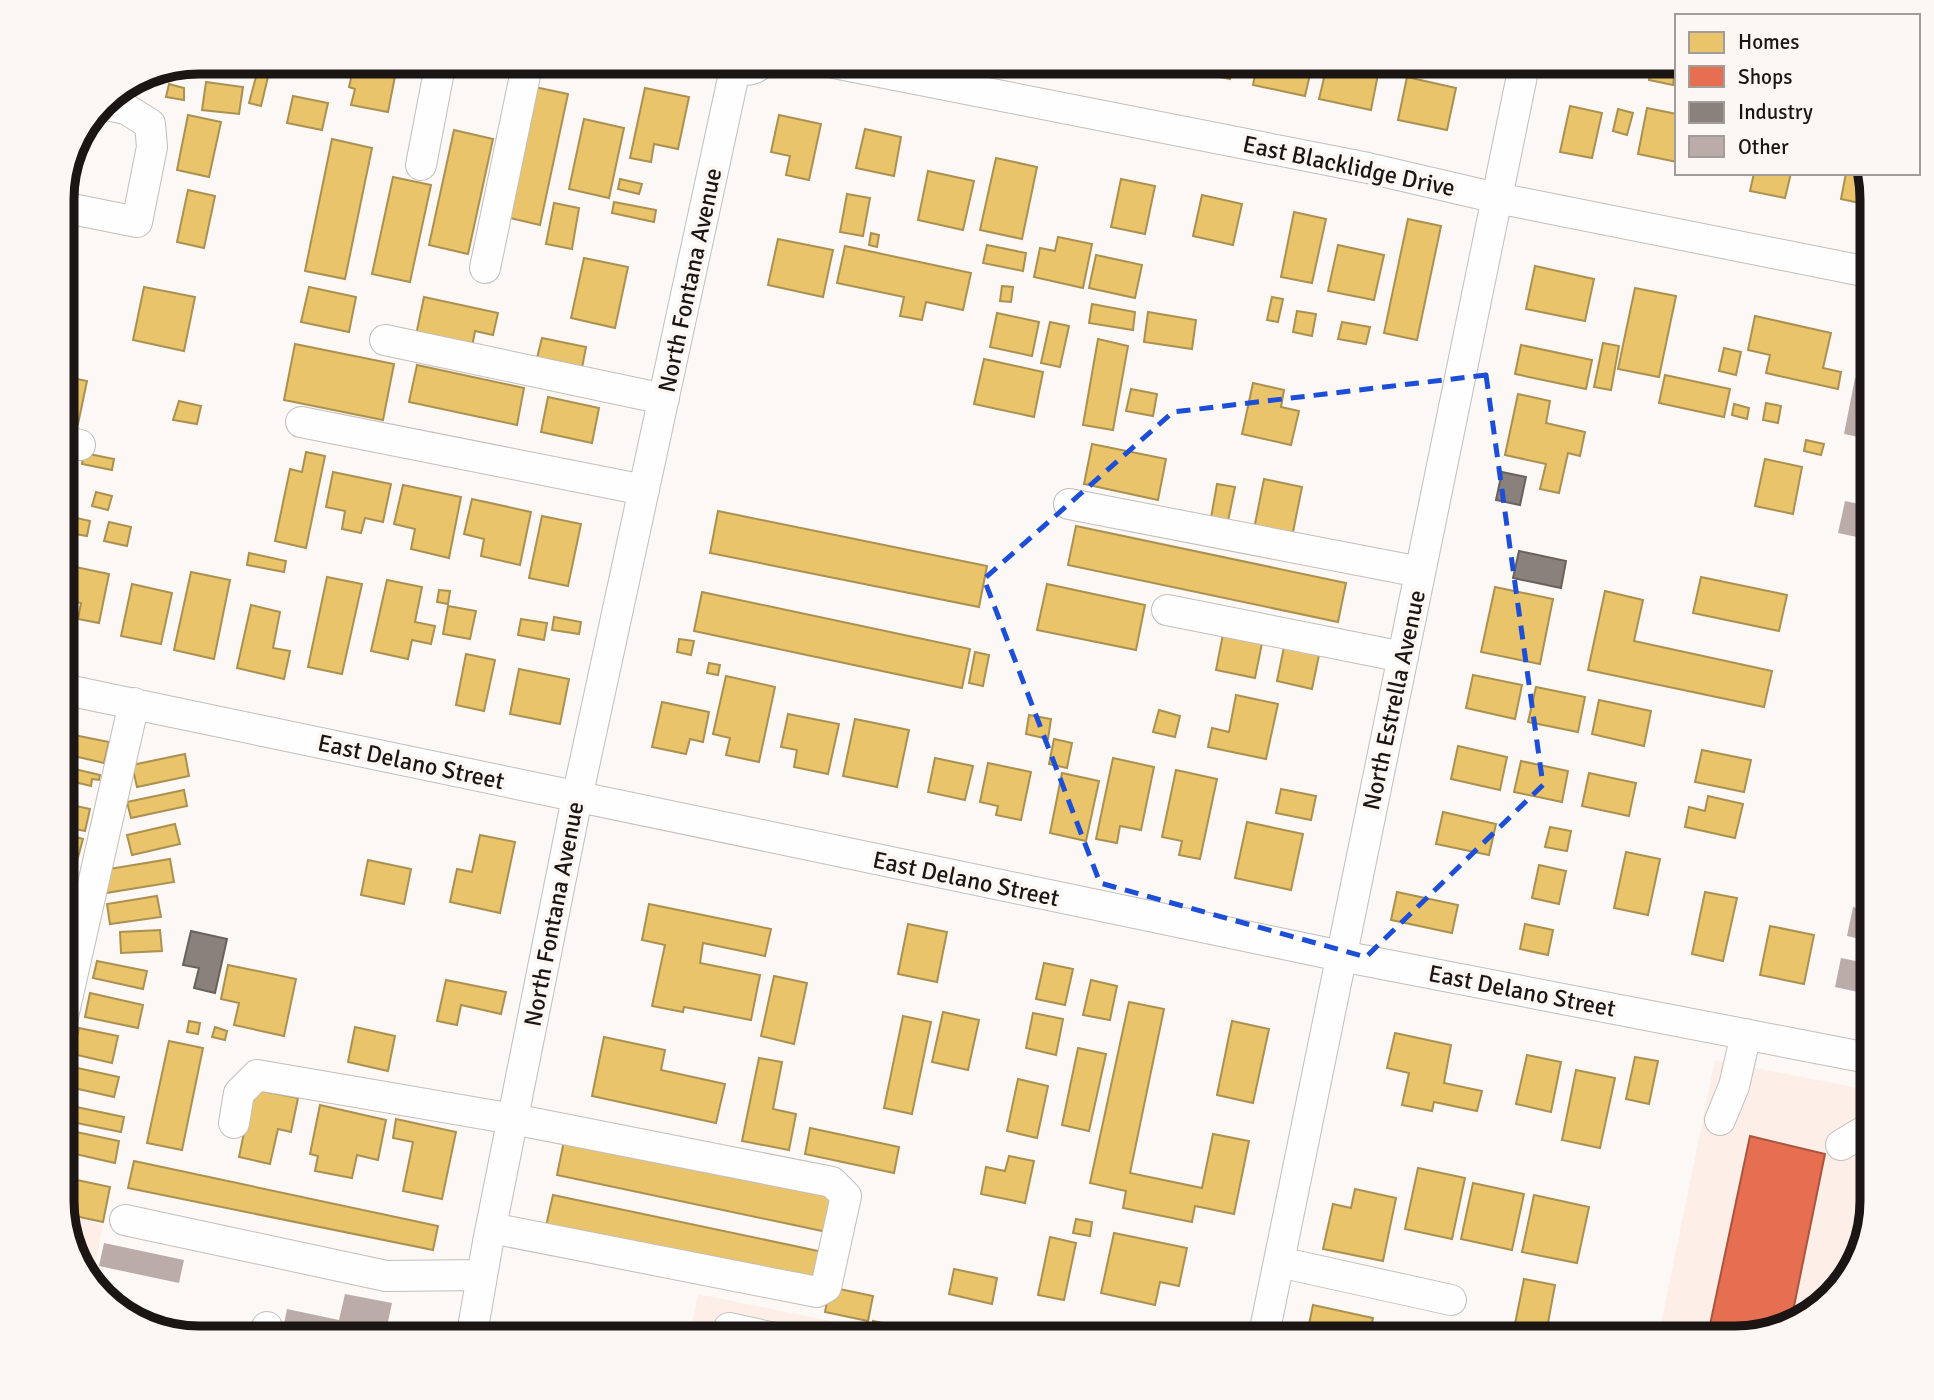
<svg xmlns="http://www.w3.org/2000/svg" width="1934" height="1400" font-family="Signika,sans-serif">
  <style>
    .built { fill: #fdefe7 }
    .homes { fill: #e9c46a; stroke: #ab9050; stroke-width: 2 }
    .shops { fill: #e76f51; stroke: #aa543e; stroke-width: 2 }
    .industry { fill: #8a817c; stroke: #69615c; stroke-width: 2 }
    .building { fill: #bcaca9 }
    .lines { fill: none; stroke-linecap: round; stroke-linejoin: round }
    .minor-casing { stroke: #c2bebb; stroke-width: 32 }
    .minor { stroke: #fefefe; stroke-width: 30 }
    .marked { fill: none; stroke: #1d4ed8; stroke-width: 5; stroke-dasharray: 14 9; stroke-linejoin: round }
    .labels { text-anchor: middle; stroke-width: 7; stroke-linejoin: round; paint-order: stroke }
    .street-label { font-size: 24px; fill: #1b1513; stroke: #fdf7f3 }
    .rim { fill: none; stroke: #1b1513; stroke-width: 9 }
  </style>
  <rect width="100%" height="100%" fill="#fbf8f5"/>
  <path class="built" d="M 1715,1060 L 1873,1091 L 1873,1202 L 1845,1285 L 1796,1324 L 1735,1339 L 1658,1339 Z
    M 63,1214 L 103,1225 L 92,1283 L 76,1262 Z
    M 698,1294 L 869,1329 L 867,1339 L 689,1339 Z"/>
  <path class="homes" d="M 286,61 L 330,61 L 327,76 L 285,67 Z
    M 355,61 L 398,61 L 388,112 L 351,105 L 355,89 L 349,87 Z
    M 1146,61 L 1187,61 L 1185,70 Z
    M 1208,61 L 1234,61 L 1230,79 L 1206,74 Z
    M 1258,61 L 1313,61 L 1305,96 L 1253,85 Z
    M 1328,61 L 1362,61 L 1360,70 L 1378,74 L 1371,110 L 1319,99 Z
    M 1438,61 L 1462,61 L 1461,66 Z
    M 1653,61 L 1676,65 L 1673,85 L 1649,80 Z
    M 258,69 L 269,73 L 261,106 L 249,103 Z
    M 1407,77 L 1456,88 L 1447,130 L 1398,120 Z
    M 206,82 L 243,87 L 239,114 L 202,110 Z
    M 169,84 L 184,88 L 184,100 L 166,97 Z
    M 530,86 L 568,94 L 540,225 L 502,216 Z
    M 645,88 L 689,97 L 678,149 L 654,144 L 651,162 L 630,158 Z
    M 293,96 L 328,103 L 322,130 L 287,123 Z
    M 1570,106 L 1602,113 L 1592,158 L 1560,152 Z
    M 1647,108 L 1677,114 L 1677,162 L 1638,154 Z
    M 1618,109 L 1633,113 L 1627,135 L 1613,131 Z
    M 188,115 L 221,122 L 209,177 L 177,170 Z
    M 779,115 L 821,124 L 809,180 L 786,175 L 790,156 L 771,152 Z
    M 584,119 L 624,128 L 609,198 L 569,189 Z
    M 82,129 L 72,176 L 66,174 L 75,138 Z
    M 865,129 L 901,137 L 894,176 L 856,168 Z
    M 454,130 L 493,139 L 468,254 L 429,245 Z
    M 332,139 L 372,148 L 345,279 L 305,271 Z
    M 996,158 L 1037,167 L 1022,239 L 980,230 Z
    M 928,171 L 974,181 L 963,230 L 918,220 Z
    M 1754,173 L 1791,173 L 1785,198 L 1750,191 Z
    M 1846,173 L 1867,173 L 1873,206 L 1841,199 Z
    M 393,177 L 431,185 L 410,282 L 372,274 Z
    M 620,179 L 642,184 L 639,194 L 618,189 Z
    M 1121,179 L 1155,186 L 1145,234 L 1111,227 Z
    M 188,190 L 215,196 L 204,248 L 177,242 Z
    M 847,194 L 870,198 L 863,236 L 840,232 Z
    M 1202,195 L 1242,204 L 1233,245 L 1193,236 Z
    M 614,202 L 656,210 L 654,222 L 612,213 Z
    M 554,203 L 579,208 L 572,249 L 546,244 Z
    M 1294,212 L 1326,219 L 1312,283 L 1281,277 Z
    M 1408,219 L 1441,226 L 1417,340 L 1384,333 Z
    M 871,233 L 879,235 L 877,247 L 869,245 Z
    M 1058,237 L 1092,244 L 1083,288 L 1034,277 L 1040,248 L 1055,251 Z
    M 778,239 L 833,250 L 823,297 L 768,285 Z
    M 987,245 L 1026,253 L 1023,271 L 983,263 Z
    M 1338,245 L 1384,255 L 1374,300 L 1328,291 Z
    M 845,246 L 971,273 L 963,310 L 926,302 L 922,320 L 900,316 L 904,297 L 837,283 Z
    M 1096,255 L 1142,265 L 1135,298 L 1089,288 Z
    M 584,258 L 628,267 L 615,328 L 571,318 Z
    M 1535,266 L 1594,279 L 1585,321 L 1526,309 Z
    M 1002,286 L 1013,287 L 1011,302 L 1000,301 Z
    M 144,287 L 195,297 L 184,351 L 133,340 Z
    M 309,287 L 356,297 L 349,332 L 301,322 Z
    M 1635,288 L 1676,296 L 1659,377 L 1618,369 Z
    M 424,297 L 498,313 L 493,335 L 475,331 L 472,347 L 416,335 Z
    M 1272,297 L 1283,299 L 1278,322 L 1267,320 Z
    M 1092,304 L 1135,312 L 1133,330 L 1089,323 Z
    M 1297,311 L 1316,314 L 1312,336 L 1293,332 Z
    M 1148,312 L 1196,320 L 1192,349 L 1144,342 Z
    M 997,313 L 1039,322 L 1032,356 L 990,347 Z
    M 1755,316 L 1831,333 L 1823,368 L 1841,372 L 1838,389 L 1766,373 L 1770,355 L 1748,350 Z
    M 1050,322 L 1069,326 L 1060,367 L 1041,363 Z
    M 1342,322 L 1370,327 L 1366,344 L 1338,339 Z
    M 542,338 L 586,347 L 582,368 L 537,358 Z
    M 1098,339 L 1128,346 L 1113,430 L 1083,425 Z
    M 1603,343 L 1619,346 L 1611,390 L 1594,387 Z
    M 295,344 L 394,364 L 383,420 L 284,400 Z
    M 1521,345 L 1592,360 L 1586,389 L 1515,374 Z
    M 1724,348 L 1741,352 L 1736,375 L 1719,371 Z
    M 984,359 L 1043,372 L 1034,417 L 974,404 Z
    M 417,365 L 524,388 L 517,425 L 409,402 Z
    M 1665,375 L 1730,389 L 1724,417 L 1659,403 Z
    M 62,376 L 87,381 L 78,424 L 62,421 Z
    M 1253,383 L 1284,390 L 1281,407 L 1299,411 L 1291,445 L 1242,434 Z
    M 1131,389 L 1157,394 L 1153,416 L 1126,411 Z
    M 1518,394 L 1550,401 L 1546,423 L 1585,432 L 1580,456 L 1568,453 L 1559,493 L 1540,489 L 1546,464 L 1505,455 Z
    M 548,397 L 599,408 L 592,443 L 541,432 Z
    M 179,401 L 201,406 L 197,424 L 173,420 Z
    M 1766,403 L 1781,406 L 1778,423 L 1763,420 Z
    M 1734,404 L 1749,408 L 1747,419 L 1732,415 Z
    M 1806,440 L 1824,444 L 1821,455 L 1804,451 Z
    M 1092,444 L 1166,459 L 1158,500 L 1084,484 Z
    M 306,452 L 325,456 L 306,548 L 275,541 L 290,469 L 302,472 Z
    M 84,453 L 114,459 L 112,470 L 82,464 Z
    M 1765,459 L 1802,467 L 1793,514 L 1755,506 Z
    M 333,472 L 391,484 L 383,522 L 365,518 L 361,533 L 342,529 L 345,511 L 326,507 Z
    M 1264,479 L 1302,487 L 1292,537 L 1254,529 Z
    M 1217,484 L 1235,487 L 1228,521 L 1211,518 Z
    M 403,485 L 461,497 L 449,558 L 411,549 L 415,529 L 394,524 Z
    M 96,492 L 112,496 L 108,510 L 92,506 Z
    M 472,499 L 531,512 L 520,565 L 481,556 L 484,539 L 464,534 Z
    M 718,511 L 987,566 L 979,607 L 710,553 Z
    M 62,512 L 68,513 L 65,525 L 62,524 Z
    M 542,516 L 581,524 L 568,586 L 529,578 Z
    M 72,517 L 90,521 L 87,536 L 69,533 Z
    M 109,522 L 131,527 L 127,546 L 104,541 Z
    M 1076,526 L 1346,583 L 1338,622 L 1068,565 Z
    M 249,553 L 286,561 L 284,572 L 247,565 Z
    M 66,565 L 109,574 L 99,623 L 78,619 L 81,603 L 62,599 Z
    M 191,572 L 230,580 L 214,659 L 174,650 Z
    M 327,577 L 362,584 L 342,674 L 308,667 Z
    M 1701,577 L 1787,595 L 1779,631 L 1693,613 Z
    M 387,580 L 422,587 L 415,622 L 435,626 L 431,644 L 412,640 L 408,659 L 371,651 Z
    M 132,584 L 172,593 L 161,644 L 121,636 Z
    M 1047,584 L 1145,605 L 1136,650 L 1037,630 Z
    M 1495,587 L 1553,599 L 1540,664 L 1481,652 Z
    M 439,590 L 450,591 L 448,604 L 437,602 Z
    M 1605,591 L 1643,600 L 1634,641 L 1772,671 L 1764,707 L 1588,670 Z
    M 702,592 L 970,649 L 962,688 L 694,631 Z
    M 251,605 L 280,612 L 273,648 L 290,651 L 284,679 L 237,668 Z
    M 448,606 L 476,611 L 470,639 L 443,634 Z
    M 554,617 L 581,622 L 579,634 L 552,630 Z
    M 521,619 L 547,623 L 544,640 L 518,635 Z
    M 1223,634 L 1262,643 L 1255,678 L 1216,670 Z
    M 679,639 L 694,641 L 691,655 L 677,652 Z
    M 1284,647 L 1319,655 L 1312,689 L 1277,681 Z
    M 975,652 L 989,655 L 983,686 L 969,683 Z
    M 466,654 L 495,660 L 484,711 L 456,705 Z
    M 709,663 L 720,665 L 718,675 L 707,673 Z
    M 519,669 L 569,679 L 560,724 L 510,714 Z
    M 1473,675 L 1522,685 L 1515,719 L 1466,708 Z
    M 726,676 L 775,687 L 759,762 L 726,755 L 730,738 L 713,734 Z
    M 1536,687 L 1585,697 L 1578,732 L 1528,722 Z
    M 1236,695 L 1278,704 L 1266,759 L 1208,747 L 1212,728 L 1229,732 Z
    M 1599,700 L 1651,711 L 1644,746 L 1592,734 Z
    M 662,702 L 709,712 L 703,742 L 690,739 L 686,754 L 652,747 Z
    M 1159,710 L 1180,716 L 1175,737 L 1153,732 Z
    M 788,714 L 839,724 L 828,774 L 794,767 L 797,750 L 781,747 Z
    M 1029,715 L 1051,719 L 1048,739 L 1026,734 Z
    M 855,719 L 909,730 L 897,787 L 843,776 Z
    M 69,734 L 109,742 L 104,763 L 65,754 Z
    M 1054,739 L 1072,743 L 1067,768 L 1049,764 Z
    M 1458,746 L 1507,757 L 1500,790 L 1451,779 Z
    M 1702,750 L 1751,760 L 1744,792 L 1695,782 Z
    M 185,754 L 189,776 L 137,787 L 132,765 Z
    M 935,758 L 973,766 L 965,800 L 928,792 Z
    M 1113,758 L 1154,767 L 1141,830 L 1120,826 L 1117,843 L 1096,839 Z
    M 1521,761 L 1568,771 L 1562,802 L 1514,792 Z
    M 988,763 L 1031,772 L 1021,820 L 996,815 L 998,806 L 980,802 Z
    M 62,766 L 100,775 L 99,780 L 92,779 L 91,786 L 62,779 Z
    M 1176,770 L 1217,779 L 1200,859 L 1179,855 L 1182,841 L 1162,837 Z
    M 1062,773 L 1099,781 L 1086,841 L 1050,833 Z
    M 1589,773 L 1636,783 L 1629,816 L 1582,806 Z
    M 1281,789 L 1316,796 L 1311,820 L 1276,813 Z
    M 184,790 L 187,806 L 131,818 L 127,802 Z
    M 1708,796 L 1743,804 L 1735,838 L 1685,827 L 1689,807 L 1705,811 Z
    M 62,803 L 90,809 L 85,831 L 62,826 Z
    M 1443,812 L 1496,824 L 1489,855 L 1436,844 Z
    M 1247,822 L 1303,834 L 1291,890 L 1235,878 Z
    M 175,824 L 180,844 L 132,855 L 127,835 Z
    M 1550,827 L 1571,831 L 1567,851 L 1545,847 Z
    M 62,833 L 83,839 L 77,861 L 62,858 Z
    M 480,835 L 515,842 L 500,913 L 450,902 L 457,869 L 472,872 Z
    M 1626,852 L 1660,859 L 1648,915 L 1614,908 Z
    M 170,859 L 174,882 L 106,893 L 103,870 Z
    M 368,860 L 411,869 L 404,904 L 361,895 Z
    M 1539,865 L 1566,871 L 1559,904 L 1532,898 Z
    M 62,889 L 70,895 L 62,907 Z
    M 1397,892 L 1458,905 L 1452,933 L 1391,920 Z
    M 1705,892 L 1737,898 L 1723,961 L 1692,954 Z
    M 157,896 L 161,917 L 110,924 L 107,904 Z
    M 649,904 L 771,929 L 765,956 L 703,943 L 700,963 L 760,975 L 751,1020 L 684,1007 L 683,1012 L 652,1006 L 665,945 L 642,940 Z
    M 908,924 L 947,932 L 937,982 L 898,974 Z
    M 1525,924 L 1553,930 L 1548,955 L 1520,949 Z
    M 1770,926 L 1814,935 L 1804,984 L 1760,975 Z
    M 160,930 L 162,951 L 121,953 L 120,932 Z
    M 97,961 L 147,971 L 143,989 L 93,978 Z
    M 1044,963 L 1073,969 L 1065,1005 L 1036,999 Z
    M 228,965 L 296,979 L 284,1036 L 234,1025 L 239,1003 L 221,999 Z
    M 774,976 L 807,983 L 794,1044 L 761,1036 Z
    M 446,980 L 506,992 L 501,1014 L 461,1005 L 457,1025 L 437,1021 Z
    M 1091,980 L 1117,986 L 1110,1020 L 1083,1015 Z
    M 90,993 L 143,1005 L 138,1028 L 85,1017 Z
    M 1129,1002 L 1164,1009 L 1130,1173 L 1202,1188 L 1213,1134 L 1249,1141 L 1234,1214 L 1195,1206 L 1192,1222 L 1123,1208 L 1126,1191 L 1090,1183 Z
    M 943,1012 L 979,1020 L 968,1070 L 932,1062 Z
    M 1033,1013 L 1063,1019 L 1056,1055 L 1026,1048 Z
    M 903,1016 L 931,1022 L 912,1114 L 884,1108 Z
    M 189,1021 L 200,1023 L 198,1034 L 187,1032 Z
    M 1232,1021 L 1269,1029 L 1253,1103 L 1217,1095 Z
    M 215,1027 L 227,1031 L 225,1040 L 212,1037 Z
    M 355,1027 L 395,1036 L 388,1071 L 348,1062 Z
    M 79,1028 L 118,1036 L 112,1063 L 73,1054 Z
    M 1395,1033 L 1451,1045 L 1444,1083 L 1482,1091 L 1477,1111 L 1434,1102 L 1432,1111 L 1402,1105 L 1409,1073 L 1387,1068 Z
    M 604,1037 L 665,1050 L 661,1070 L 725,1084 L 716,1123 L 592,1096 Z
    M 169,1041 L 203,1048 L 182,1150 L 147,1143 Z
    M 1078,1048 L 1106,1054 L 1089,1131 L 1062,1125 Z
    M 1527,1055 L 1561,1062 L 1551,1112 L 1516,1104 Z
    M 1635,1057 L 1658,1061 L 1649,1104 L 1626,1099 Z
    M 759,1058 L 782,1062 L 773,1109 L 796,1114 L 789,1150 L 742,1141 Z
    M 73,1067 L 119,1077 L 114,1097 L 69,1087 Z
    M 1576,1070 L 1615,1078 L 1600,1148 L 1562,1140 Z
    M 1018,1079 L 1048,1086 L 1037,1138 L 1007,1131 Z
    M 253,1089 L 298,1098 L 291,1132 L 278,1129 L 270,1164 L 239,1157 Z
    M 62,1104 L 124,1117 L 121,1132 L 62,1120 Z
    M 320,1105 L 386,1120 L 378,1160 L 357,1155 L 352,1178 L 315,1171 L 318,1156 L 310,1154 Z
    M 396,1119 L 456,1132 L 442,1199 L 403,1191 L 413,1142 L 393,1138 Z
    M 810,1128 L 899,1147 L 894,1173 L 805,1154 Z
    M 62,1129 L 119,1141 L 115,1163 L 62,1151 Z
    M 564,1141 L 835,1197 L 827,1232 L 557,1175 Z
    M 1009,1156 L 1034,1161 L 1025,1203 L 981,1194 L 986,1167 L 1005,1171 Z
    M 134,1161 L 438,1226 L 433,1250 L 128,1188 Z
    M 1418,1168 L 1465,1178 L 1452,1239 L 1405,1229 Z
    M 77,1180 L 110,1187 L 103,1222 L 70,1215 Z
    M 1473,1183 L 1524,1194 L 1512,1250 L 1461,1239 Z
    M 1355,1189 L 1396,1198 L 1383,1261 L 1323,1249 L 1333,1204 L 1351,1208 Z
    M 553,1195 L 823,1252 L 817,1283 L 546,1226 Z
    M 1534,1195 L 1589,1207 L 1577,1263 L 1522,1252 Z
    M 1076,1219 L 1092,1222 L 1090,1236 L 1073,1233 Z
    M 1114,1233 L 1187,1248 L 1179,1286 L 1160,1282 L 1155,1305 L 1101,1293 Z
    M 1050,1237 L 1076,1243 L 1064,1300 L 1038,1295 Z
    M 954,1269 L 997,1278 L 992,1304 L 949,1294 Z
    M 1524,1279 L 1555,1285 L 1545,1339 L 1512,1339 Z
    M 830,1287 L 873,1296 L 868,1321 L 825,1312 Z
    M 1313,1305 L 1373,1318 L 1368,1339 L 1306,1339 Z
    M 873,1321 L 917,1330 L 915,1339 L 870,1339 Z"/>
  <path class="shops" d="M 1750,1136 L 1825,1154 L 1790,1326 L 1735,1339 L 1707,1339 Z"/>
  <path class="industry" d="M 1502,472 L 1526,477 L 1520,505 L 1496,500 Z
    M 1519,551 L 1566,561 L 1561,588 L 1513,578 Z
    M 191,931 L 227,939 L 215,993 L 194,988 L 199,968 L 183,965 Z"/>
  <path class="building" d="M 1855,378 L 1873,382 L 1873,440 L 1844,434 Z
    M 1845,501 L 1873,507 L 1871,540 L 1838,533 Z
    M 1872,810 L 1873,810 L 1873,838 L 1866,837 Z
    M 1862,857 L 1873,859 L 1873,890 L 1856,886 Z
    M 1853,907 L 1873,912 L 1873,942 L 1847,936 Z
    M 1841,958 L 1870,964 L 1863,993 L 1835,987 Z
    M 104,1243 L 184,1260 L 179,1283 L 99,1266 Z
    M 345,1294 L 392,1303 L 386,1331 L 405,1335 L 405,1339 L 281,1339 L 287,1309 L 339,1320 Z"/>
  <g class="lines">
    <g class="minor-casing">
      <path id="minor" d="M 725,61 C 736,73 753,73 764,61
        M 824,61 L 1368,168 L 1497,198 L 1873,273
        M 421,165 L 441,61
        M 62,207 L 137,222 L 152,147 L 150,124 L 126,109 L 102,104
        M 485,268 L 528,61
        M 385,340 L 664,399
        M 301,422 L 644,490
        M 62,441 L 80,445
        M 1069,504 L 1420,572
        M 1167,610 L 1403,657
        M 62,689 L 1341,956 L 1873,1059
        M 62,1021 L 134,703
        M 1720,1120 L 1734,1086 L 1746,1034
        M 234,1123 L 239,1093 L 257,1075 L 513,1119 L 832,1182 L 846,1196 L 826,1287 L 817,1292 L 491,1228
        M 1841,1145 L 1873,1126
        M 125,1220 L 386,1276 L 482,1275
        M 1279,1262 L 1451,1300
        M 267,1327 L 271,1339
        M 729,1328 L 779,1339
        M 471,1339 L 488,1242 L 577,798 L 735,69
        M 1263,1339 L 1525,61"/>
    </g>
    <use href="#minor" class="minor"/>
  </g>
  <path class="marked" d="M 1486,375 L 1543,785 L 1366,957 L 1100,883 L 984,579 L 1173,412 Z"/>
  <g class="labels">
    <g class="street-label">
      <text transform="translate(1349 166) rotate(12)" y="8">East Blacklidge Drive</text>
      <text transform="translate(690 280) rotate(-78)" y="8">North Fontana Avenue</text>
      <text transform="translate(1394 700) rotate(-78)" y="8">North Estrella Avenue</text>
      <text transform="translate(411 762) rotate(12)" y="8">East Delano Street</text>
      <text transform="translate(966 879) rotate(12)" y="8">East Delano Street</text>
      <text transform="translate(554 914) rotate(-79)" y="8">North Fontana Avenue</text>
      <text transform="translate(1522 991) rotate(11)" y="8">East Delano Street</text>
    </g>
  </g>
  <path d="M0 0H1934V1400H0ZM199 74H1735A125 125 0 0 1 1860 199V1201A125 125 0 0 1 1735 1326H199A125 125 0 0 1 74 1201V199A125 125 0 0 1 199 74Z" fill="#fdf7f3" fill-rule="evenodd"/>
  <path class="rim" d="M199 74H1735A125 125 0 0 1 1860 199V1201A125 125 0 0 1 1735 1326H199A125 125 0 0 1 74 1201V199A125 125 0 0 1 199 74Z"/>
  <rect x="1675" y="14" width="245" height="161" fill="#fdf7f3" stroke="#a39d99" stroke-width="2"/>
  <rect x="1689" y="32" width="35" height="21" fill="#e9c46a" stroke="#a39d99" stroke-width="2"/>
  <text x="1738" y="49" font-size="21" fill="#1b1513">Homes</text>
  <rect x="1689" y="66" width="35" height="21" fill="#e76f51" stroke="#a39d99" stroke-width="2"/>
  <text x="1738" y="84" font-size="21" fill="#1b1513">Shops</text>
  <rect x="1689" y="102" width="35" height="21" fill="#8a817c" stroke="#a39d99" stroke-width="2"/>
  <text x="1738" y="119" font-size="21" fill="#1b1513">Industry</text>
  <rect x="1689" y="136" width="35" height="21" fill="#bcaca9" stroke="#a39d99" stroke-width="2"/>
  <text x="1738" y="154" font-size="21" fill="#1b1513">Other</text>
</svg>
